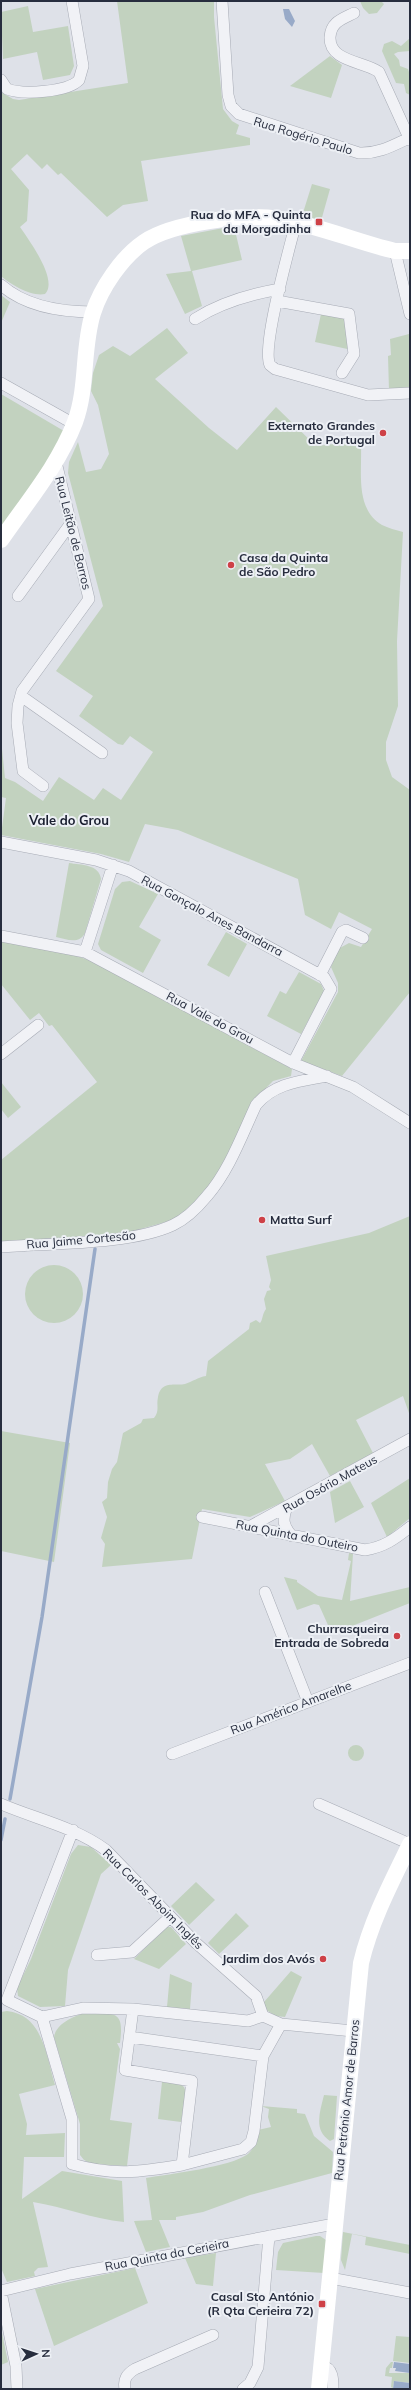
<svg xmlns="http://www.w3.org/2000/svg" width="411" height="2390" font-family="Mulish,sans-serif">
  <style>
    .green { fill: #c2d2bf }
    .water { fill: #98aac8 }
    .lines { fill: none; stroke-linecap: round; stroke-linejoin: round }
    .stream { stroke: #98aac8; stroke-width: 3.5 }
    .street-casing { stroke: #a7abb5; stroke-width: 12 }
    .street { stroke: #f1f2f6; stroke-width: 11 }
    .secondary { stroke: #fff; stroke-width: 16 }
    .poi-dot { fill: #ce4147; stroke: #edf0f5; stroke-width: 1.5 }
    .labels { text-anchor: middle; stroke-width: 4; stroke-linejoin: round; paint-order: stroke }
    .street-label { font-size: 12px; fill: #272d3e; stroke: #edf0f5 }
    .poi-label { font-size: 12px; font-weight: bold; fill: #272d3e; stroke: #edf0f5; text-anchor: end }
    .neighbourhood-label { font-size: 13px; font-weight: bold; fill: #191e2f; stroke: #edf0f5 }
  </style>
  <rect width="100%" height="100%" fill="#dee1e8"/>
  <path class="green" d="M 117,1 L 214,1 L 214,17 L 223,109 L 232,121 L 239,125 L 236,134 L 250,138 L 250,145 L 141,161 L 148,201 L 123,205 L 107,217 L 61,173 L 58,175 L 47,164 L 42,169 L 27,154 L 11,169 L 29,190 L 27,221 L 20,227 C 28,239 59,280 45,294 C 32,297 11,285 1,276 L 1,92 L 13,99 L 19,100 L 128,83 Z
    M 360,1 L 381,1 L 384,4 L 377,13 L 369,14 L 363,8 Z
    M 28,6 L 33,32 L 68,26 L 74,66 L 70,75 L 43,80 L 37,52 L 3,59 L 1,12 Z
    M 410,38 L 410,51 L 398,52 L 394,54 L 399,60 L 400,66 L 408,69 L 410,75 L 410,95 L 406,93 L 404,84 L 396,83 L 382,51 L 384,44 L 392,41 L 401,46 Z
    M 330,56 L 342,65 L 331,98 L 290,86 Z
    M 312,184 L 330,189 L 321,221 L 302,216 Z
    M 234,226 L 242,260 L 192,271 L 202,306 L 185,314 L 166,274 L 191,271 L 181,236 Z
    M 1,295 L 10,302 L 1,323 Z
    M 321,314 L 347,319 L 352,350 L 315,342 Z
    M 167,328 L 188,353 L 155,379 L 209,428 L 237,450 L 276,407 L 316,446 L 343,443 L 361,447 C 362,473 355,509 382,525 C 388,528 396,530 403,532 L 397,641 L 398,706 L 386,742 L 386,760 L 392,777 L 410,790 L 410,992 L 342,1076 L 301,1061 L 338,992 L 338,983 L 331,967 L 338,949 L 349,943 L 361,947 L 372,929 L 339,912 L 331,929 L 305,915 L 298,879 L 178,830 L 145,824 L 129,862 L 101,854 L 1,835 L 6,798 L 1,797 L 1,739 L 5,778 L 15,782 L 43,801 L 59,777 L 94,800 L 103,788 L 121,800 L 153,752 L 130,736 L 123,745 L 118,744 L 79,716 L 93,696 L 56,671 L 103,606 L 68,473 L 69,462 L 78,442 L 86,472 L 101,469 L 109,454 L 98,405 L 91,391 L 93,373 L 99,355 L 113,346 L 130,356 Z
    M 409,334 L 410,387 L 408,390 L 389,391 L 388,356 L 391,355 L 390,339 Z
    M 1,394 L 64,431 L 47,469 L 1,532 Z
    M 69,863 C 81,865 99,864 101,879 L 85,933 C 79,945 66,939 56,937 Z
    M 130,881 L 158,894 L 139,927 L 161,940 L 143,973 L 101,950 L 98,944 L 115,889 L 122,882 Z
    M 226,932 L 247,944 L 229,977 L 207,965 Z
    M 1,941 L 77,956 L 91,961 L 292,1069 L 291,1076 L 273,1081 L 262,1092 L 216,1180 L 184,1213 L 173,1220 L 126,1233 L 1,1242 L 1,1160 L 97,1082 L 52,1025 L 49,1026 L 39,1013 L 30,1020 L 1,984 Z
    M 299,972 L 321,984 L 324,991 L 301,1034 L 267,1016 L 280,991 L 286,994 Z
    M 1,1082 L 21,1107 L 8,1118 L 1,1109 Z
    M 410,1216 L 410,1416 L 403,1396 L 356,1420 L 373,1453 L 330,1476 L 312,1444 L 290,1459 L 265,1464 L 285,1501 L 250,1517 L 202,1509 L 192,1559 L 102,1567 L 105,1544 L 101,1538 L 107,1517 L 102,1502 L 107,1498 L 108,1482 L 112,1469 L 117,1462 L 123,1433 L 141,1423 L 143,1419 L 154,1418 C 160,1410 156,1406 158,1397 C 161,1380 176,1386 185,1384 C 192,1382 198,1377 206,1376 L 208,1361 L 249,1329 L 250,1323 L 256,1320 L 260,1323 C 263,1320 262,1314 266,1309 L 264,1299 L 267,1291 L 271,1290 L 269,1287 L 271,1280 L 266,1256 L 369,1233 Z
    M25 1294a29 29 0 1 1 58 0a29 29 0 1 1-58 0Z
    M 1,1431 L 70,1443 L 54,1562 L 1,1551 Z
    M 410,1478 L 410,1518 L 387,1537 L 371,1503 Z
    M 350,1481 L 364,1507 L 335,1523 L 330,1492 Z
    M 349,1553 L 353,1554 L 350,1601 L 410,1587 L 410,1603 L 332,1634 L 319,1605 L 314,1604 L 297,1610 L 284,1577 L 297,1580 L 297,1582 L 318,1596 L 342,1600 L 351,1561 L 348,1560 Z
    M348 1753a8 8 0 1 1 16 0a8 8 0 1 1-16 0Z
    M 78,1845 L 91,1847 L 111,1865 L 101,1874 L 68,1970 L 65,2006 L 40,2007 L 18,1996 L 17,1988 L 31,1959 L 71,1854 Z
    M 196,1882 L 215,1900 L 189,1925 L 171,1906 Z
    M 236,1913 L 249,1926 L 219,1954 L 208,1943 Z
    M 167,1927 L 171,1927 L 186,1944 L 159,1969 L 134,1959 Z
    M 291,1971 L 302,1977 L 285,2017 L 276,2016 L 266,2010 L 264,2002 Z
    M 170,1974 L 192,1983 L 190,2009 L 167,2007 Z
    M 7,2011 C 43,2015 46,2055 55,2085 L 19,2094 L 27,2124 L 26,2135 L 65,2133 L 64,2157 L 24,2157 L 22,2199 L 62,2171 L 122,2181 L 124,2222 C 93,2219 64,2207 33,2202 L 48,2267 L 38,2268 L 34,2272 L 35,2276 L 7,2282 L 1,2268 L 1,2012 Z
    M 88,2012 C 117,2014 124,2011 120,2043 L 117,2043 L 120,2049 L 110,2120 L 132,2123 L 127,2166 L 92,2164 L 84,2160 L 80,2155 L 80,2124 L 54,2037 C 56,2023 76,2015 88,2012 Z
    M 162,2082 L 180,2084 L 184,2087 L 186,2092 L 181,2122 L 158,2119 Z
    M 324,2095 L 337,2096 L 334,2139 L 330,2141 C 313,2130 320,2112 324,2095 Z
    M 261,2106 L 297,2109 L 297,2113 L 305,2114 L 314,2136 L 333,2152 L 332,2173 L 250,2195 L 203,2212 L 176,2217 L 176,2220 L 159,2220 L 170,2247 L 146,2252 L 134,2221 L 152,2220 L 146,2178 C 169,2174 231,2167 248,2154 C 255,2148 257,2139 258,2130 L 271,2127 L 268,2117 L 269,2109 Z
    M 343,2232 L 410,2245 L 410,2254 L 365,2245 L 366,2237 L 352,2234 L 345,2270 L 341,2260 Z
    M 316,2236 L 320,2236 L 326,2240 L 324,2273 L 276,2270 L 278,2252 L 283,2243 Z
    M 216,2253 L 213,2286 L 196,2284 L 185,2258 Z
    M 135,2268 L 148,2303 L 54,2346 L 35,2289 Z
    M 1,2328 L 8,2362 L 1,2365 Z
    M 396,2336 L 410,2337 L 410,2363 L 393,2361 Z
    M 391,2362 L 393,2362 L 392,2368 L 390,2368 L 389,2373 L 410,2373 L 410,2383 L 394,2381 L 393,2388 L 391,2387 L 392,2377 L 385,2376 L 386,2368 Z"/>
  <path class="water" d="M 283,9 L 289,9 L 295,21 L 292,27 L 285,19 Z
    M 394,2362 L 410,2364 L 410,2373 L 395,2371 L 396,2368 L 393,2368 Z
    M 394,2381 L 410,2383 L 410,2389 L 393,2389 Z"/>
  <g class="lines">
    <path class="stream" d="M 10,1799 L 42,1617 L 95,1249
      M 1,1840 L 5,1819"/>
    <g class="street-casing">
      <path id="street" d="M 222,1 L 228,95 L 231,106 L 239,114 L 359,153 C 378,154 392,146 409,138
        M 354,13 C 342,19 331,22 330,37 C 329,62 364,61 379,72 L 410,140
        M 1,80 L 7,89 C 23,95 68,92 79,80 L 83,66 L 72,1
        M 296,222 C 290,247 261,347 270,365 L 275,369 L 368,395 L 410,393
        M 395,251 L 410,314
        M 1,285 C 26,307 62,312 93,312
        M 277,301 L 349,314 L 354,354 L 342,373
        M 195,319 C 220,303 251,294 280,289
        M 1,383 L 74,424
        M 18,596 L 71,523
        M 21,696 L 102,753
        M 43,786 L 23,771 L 17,723 L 18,706 L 22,691 L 89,599 L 56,462
        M 1,842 L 96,860 L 129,871 L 324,977 L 331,989 L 293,1063
        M 1,936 L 85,952 L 293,1063 L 353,1087 L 410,1123
        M 85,952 L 113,865
        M 320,975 L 342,932 L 346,930 L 363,938
        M 1,1054 L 38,1025
        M 1,1247 C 49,1243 130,1245 173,1225 C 186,1219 198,1207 207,1196 C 229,1171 242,1135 256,1105 C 274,1083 301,1081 327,1076
        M 287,1507 C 282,1519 283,1526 292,1536
        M 202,1517 L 365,1550 C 384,1547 395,1539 410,1527
        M 249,1527 L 410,1439
        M 265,1592 L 308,1702
        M 172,1754 L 410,1663
        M 1,1804 C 36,1819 75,1827 106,1850 L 196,1943 L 256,1996 L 263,2016 L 281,2024 L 353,2031
        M 319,1804 L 410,1844
        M 97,1955 L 132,1952 L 170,1917
        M 83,2008 L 133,2009 L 125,2070 L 192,2081 L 182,2165 C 141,2172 113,2176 72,2164 L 72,2119 L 42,2017 Z
        M 133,2009 L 248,2021 L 263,2016
        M 42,2017 L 7,2000 L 73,1830
        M 130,2037 L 263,2056 L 281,2024
        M 182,2165 L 243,2149 L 251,2142 L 254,2131 L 263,2056
        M 330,2278 L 410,2293
        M 1,2291 L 70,2274 L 334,2224
        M 1,2292 L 16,2366 L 17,2389
        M 322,2366 C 333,2368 333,2379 333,2389
        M 125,2389 C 123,2379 127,2374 135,2369 L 213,2335
        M 243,2389 L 250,2383 L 258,2367 L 269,2236"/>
    </g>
    <use href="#street" class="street"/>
    <path class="secondary" d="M 1,540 C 27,502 58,466 75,422 C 88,387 82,348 93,313 C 101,288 122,257 144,242 C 172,223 245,213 279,219 C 318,225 356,242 395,251 L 410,251
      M 319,2389 L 361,1963 C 371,1921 391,1883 410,1844"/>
  </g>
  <g class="poi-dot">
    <rect x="315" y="218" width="8" height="8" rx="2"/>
    <circle cx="383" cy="433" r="4"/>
    <circle cx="231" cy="565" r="4"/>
    <circle cx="262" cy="1220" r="4"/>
    <circle cx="397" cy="1636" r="4"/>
    <circle cx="323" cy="1959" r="4"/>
    <rect x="318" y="2300" width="8" height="8" rx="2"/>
  </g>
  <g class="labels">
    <g class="street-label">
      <text transform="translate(303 136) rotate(17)" y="4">Rua Rogério Paulo</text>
      <text transform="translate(73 533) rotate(76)" y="4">Rua Leitão de Barros</text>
      <text transform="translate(212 916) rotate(28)" y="4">Rua Gonçalo Anes Bandarra</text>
      <text transform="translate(210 1018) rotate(28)" y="4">Rua Vale do Grou</text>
      <text transform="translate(81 1240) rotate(-5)" y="4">Rua Jaime Cortesão</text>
      <text transform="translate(330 1484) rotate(-29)" y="4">Rua Osório Mateus</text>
      <text transform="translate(297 1536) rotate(11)" y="4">Rua Quinta do Outeiro</text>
      <text transform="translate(291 1708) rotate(-21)" y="4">Rua Américo Amarelhe</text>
      <text transform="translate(153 1899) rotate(45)" y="4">Rua Carlos Aboim Inglês</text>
      <text transform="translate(347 2100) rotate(-84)" y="4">Rua Petrónio Amor de Barros</text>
      <text transform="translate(167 2255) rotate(-11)" y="4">Rua Quinta da Cerieira</text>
    </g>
    <g class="poi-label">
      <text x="311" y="219">Rua do MFA - Quinta<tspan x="311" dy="14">da Morgadinha</tspan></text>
      <text x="375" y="430">Externato Grandes<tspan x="375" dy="14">de Portugal</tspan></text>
      <text x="239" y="562" text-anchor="start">Casa da Quinta<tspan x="239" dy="14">de São Pedro</tspan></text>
      <text x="270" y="1224" text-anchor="start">Matta Surf</text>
      <text x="389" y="1633">Churrasqueira<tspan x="389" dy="14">Entrada de Sobreda</tspan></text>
      <text x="315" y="1963">Jardim dos Avós</text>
      <text x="314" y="2301">Casal Sto António<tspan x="314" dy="14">(R Qta Cerieira 72)</tspan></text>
    </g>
    <g class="neighbourhood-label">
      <text x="69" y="825">Vale do Grou</text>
    </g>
  </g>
  <rect width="411" height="2390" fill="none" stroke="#272d3e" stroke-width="4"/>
  <g transform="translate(36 2354) rotate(87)" stroke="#edf0f5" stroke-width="3" paint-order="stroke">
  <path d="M0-3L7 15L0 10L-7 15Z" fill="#272d3e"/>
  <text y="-6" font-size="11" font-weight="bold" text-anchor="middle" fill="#272d3e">N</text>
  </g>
</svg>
